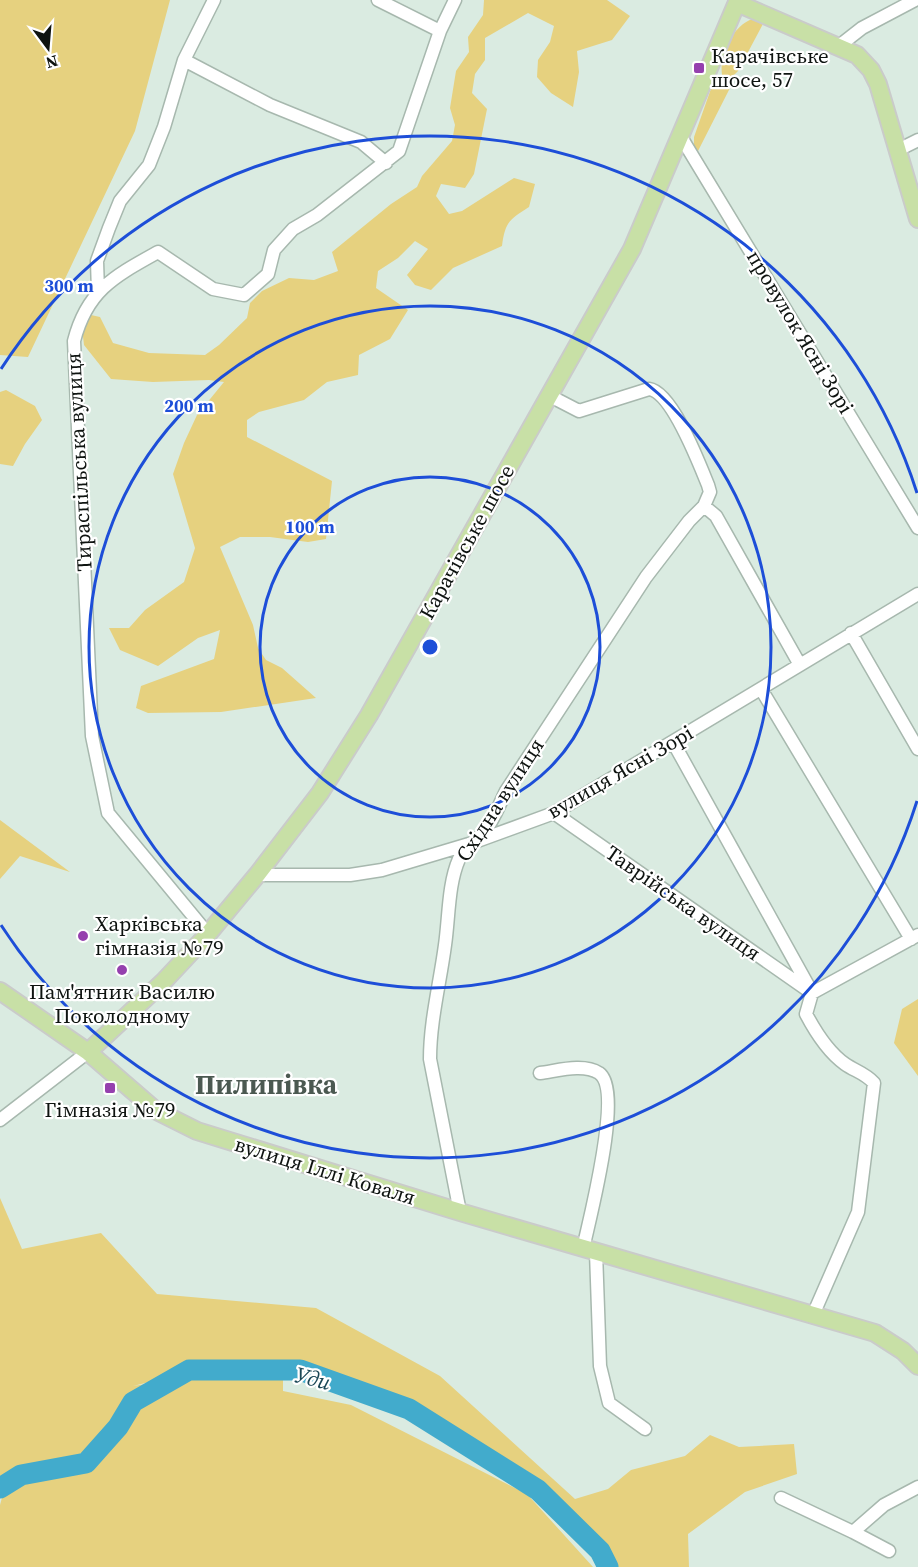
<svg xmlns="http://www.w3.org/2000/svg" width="918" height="1567" font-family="'Source Serif 4',serif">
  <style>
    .green { fill: #e6d17f; fill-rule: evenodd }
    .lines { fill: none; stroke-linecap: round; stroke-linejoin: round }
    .river { stroke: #42abcc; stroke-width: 21 }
    .minor-casing { stroke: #a7b8ae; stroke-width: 15 }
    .major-casing { stroke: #cacbca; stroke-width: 20 }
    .minor { stroke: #fff; stroke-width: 12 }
    .major { stroke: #c8e0a6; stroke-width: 16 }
    .ring { fill: none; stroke: #1d4ed8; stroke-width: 3 }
    .poi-dot { fill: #9540ae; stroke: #fff; stroke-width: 2 }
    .labels { text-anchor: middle; stroke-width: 4.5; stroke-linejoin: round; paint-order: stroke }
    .poi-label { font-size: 21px; fill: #0e1310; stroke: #fff; text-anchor: start }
    .street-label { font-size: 21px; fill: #0e1310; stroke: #fff }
    .water-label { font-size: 22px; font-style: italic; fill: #1a4756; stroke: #fff }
    .district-label { font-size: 27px; font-weight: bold; fill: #4b5951; stroke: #fff }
    .centre { fill: #1d4ed8; stroke: #fff; stroke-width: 3 }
    .ring-label { font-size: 18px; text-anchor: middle; font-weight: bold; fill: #1d4ed8; stroke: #fff; stroke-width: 4.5; stroke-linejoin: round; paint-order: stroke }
  </style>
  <rect width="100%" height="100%" fill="#daebe1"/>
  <path class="green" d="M 0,0 L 170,0 L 135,131 L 28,357 L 0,355 Z
    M 484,0 L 607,0 L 630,16 L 612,40 L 577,51 L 579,72 L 573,107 L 551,93 L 537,77 L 538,60 L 550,42 L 554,26 L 528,13 L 485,38 L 485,60 L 475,74 L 472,93 L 487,109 L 474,174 L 465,188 L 441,184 L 436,196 L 449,214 L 462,211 L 514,178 L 535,184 L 529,207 C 510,219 505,222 502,246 L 453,268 L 431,290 L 415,285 L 407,275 L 428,249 L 415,241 L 398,258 L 378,271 L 376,288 L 408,310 L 390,339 L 359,355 L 358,375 L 327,382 L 304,400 L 259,412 L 247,420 L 247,437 L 332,481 L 326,539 L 308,542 L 270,537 L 240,537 L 220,547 L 253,625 L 258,648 L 266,660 L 282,668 L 316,698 L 221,712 L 148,713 L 136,708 L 141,686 L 214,659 L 220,630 L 198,638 L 158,666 L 120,650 L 109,628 L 129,628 L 145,610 L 184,582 L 195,548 L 173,474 L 184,443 L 197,415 L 224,382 L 209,380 L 153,382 L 111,379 L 84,345 L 82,328 L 91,315 L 100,317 L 113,343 L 149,353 L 205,355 L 219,345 L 247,318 L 250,303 L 262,291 L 289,278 L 314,280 L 338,271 L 332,252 L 391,204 L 417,187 L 422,176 L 452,141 L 455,125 L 450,108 L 456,71 L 469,52 L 468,37 L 483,15 Z
    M 752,19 L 764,22 L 738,71 L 731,78 L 722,75 C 719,54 733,26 752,19 Z
    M 719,81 L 731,86 L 698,151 L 694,146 L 694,137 L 713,83 Z
    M 6,390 L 35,406 L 42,420 L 25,444 L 13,466 L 0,464 L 0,392 Z
    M 0,820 L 70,872 L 20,856 L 0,879 Z
    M 918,999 L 918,1076 L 894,1043 L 902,1009 Z
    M 0,1198 L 22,1249 L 101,1233 L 157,1294 L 316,1308 L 440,1376 L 575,1499 L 608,1489 L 631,1470 L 685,1456 L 710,1435 L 739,1447 L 794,1444 L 797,1474 L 745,1492 L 688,1534 L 689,1567 L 617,1567 L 609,1549 L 527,1471 L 429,1414 L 283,1364 L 283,1391 L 351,1405 L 527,1494 L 593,1567 L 0,1567 L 0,1505 L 8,1475 L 0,1477 ZM 235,1361 L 279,1364 L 133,1386 ZM 102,1428 L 87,1467 L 10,1474 L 23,1468 L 64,1461 L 93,1448 Z"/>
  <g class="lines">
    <path class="river" d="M 0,1488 L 21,1475 L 86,1463 L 118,1427 L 133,1402 L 189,1370 L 300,1370 L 409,1409 L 538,1490 L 600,1551 L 608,1567"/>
    <g class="minor-casing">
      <path id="minor" d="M 378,0 L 440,31
        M 839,46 L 862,28 L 915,0
        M 184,60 L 270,105 L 361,142 L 386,163
        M 681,137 L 918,528
        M 898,150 L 918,140
        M 98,292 L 97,261 L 109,228 L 120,201 L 149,165 L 164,127 L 184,60 L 214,0
        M 550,396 L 579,411 L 649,389 C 672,392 699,463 708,485 L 710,492 L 704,506 L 716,516 L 800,665
        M 851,633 L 918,749
        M 761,689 L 911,939
        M 673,742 L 810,989
        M 554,813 L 812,993
        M 257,875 L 350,875 L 382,870 L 469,844 L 554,813 L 918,594
        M 208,934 L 108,813 L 92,736 L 74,341 C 87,290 115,276 158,252 L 213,289 L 244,295 L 268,274 L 274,250 L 293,229 L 317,215 L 399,151 L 440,31 L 455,0
        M 540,1073 C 557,1071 583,1063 599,1073 C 624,1090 589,1220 583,1249
        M 0,1120 L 88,1052
        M 460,1212 L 430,1059 C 430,1021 440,983 445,945 C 449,918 448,884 459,859 C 465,847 476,841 484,832 C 494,820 499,805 506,791 L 646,577 L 689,521 L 704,506
        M 596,1252 L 600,1366 L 609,1403 L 645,1429
        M 813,1315 L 858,1212 L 874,1083 C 865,1073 855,1071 845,1064 C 828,1052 816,1033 806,1014 L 812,993 L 918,935
        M 781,1498 L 853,1532 L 884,1505 L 918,1487
        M 853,1532 L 889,1551"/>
    </g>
    <g class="major-casing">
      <path id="major" d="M 737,3 L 857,55 L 871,70 L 878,84 L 918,219
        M 0,991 L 88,1052 L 155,1110 L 197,1131 L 460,1212 L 875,1333 L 903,1351 L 918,1366
        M 88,1052 L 164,981 L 208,934 L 257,875 L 320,793 L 369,715 L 632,249 L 738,0"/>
    </g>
    <use href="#minor" class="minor"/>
    <use href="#major" class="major"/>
  </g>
  <g class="ring">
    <circle cx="430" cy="647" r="170"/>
    <circle cx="430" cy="647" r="341"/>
    <path d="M917 801A511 511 0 0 1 1 925M1 369A511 511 0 0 1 917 493"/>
  </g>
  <g class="poi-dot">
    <rect x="693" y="62" width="12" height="12" rx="3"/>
    <circle cx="83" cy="936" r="6"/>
    <circle cx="122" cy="970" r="6"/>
    <rect x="104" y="1082" width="12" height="12" rx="3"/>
  </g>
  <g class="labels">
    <g class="poi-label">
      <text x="711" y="63">Карачівське<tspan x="711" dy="24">шосе, 57</tspan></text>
      <text x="95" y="931">Харківська<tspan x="95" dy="24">гімназія №79</tspan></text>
      <text x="122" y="999" text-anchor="middle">Пам'ятник Василю<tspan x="122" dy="24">Поколодному</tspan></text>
      <text x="110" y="1117" text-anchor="middle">Гімназія №79</text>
    </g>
    <g class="street-label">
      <text transform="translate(800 332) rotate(59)" y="7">провулок Ясні Зорі</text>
      <text transform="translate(79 462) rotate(-93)" y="7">Тираспільська вулиця</text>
      <text transform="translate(467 542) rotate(-61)" y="7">Карачівське шосе</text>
      <text transform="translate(620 772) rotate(-30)" y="7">вулиця Ясні Зорі</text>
      <text transform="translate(500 800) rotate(-57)" y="7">Східна вулиця</text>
      <text transform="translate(683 903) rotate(35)" y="7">Таврійська вулиця</text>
      <text transform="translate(325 1171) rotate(17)" y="7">вулиця Іллі Коваля</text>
    </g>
    <g class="water-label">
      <text transform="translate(313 1378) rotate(15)" y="8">Уди</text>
    </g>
    <g class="district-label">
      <text x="266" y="1094">Пилипівка</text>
    </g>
  </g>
  <circle cx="430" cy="647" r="9" class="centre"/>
  <g class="ring-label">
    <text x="69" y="292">300 m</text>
    <text x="189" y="412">200 m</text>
    <text x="310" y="533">100 m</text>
  </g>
  <g transform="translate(48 48) rotate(164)" stroke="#ffffff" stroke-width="4.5" paint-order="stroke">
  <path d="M0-4.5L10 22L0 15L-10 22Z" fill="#0e1310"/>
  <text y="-9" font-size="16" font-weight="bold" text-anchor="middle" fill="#0e1310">N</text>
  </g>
</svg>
